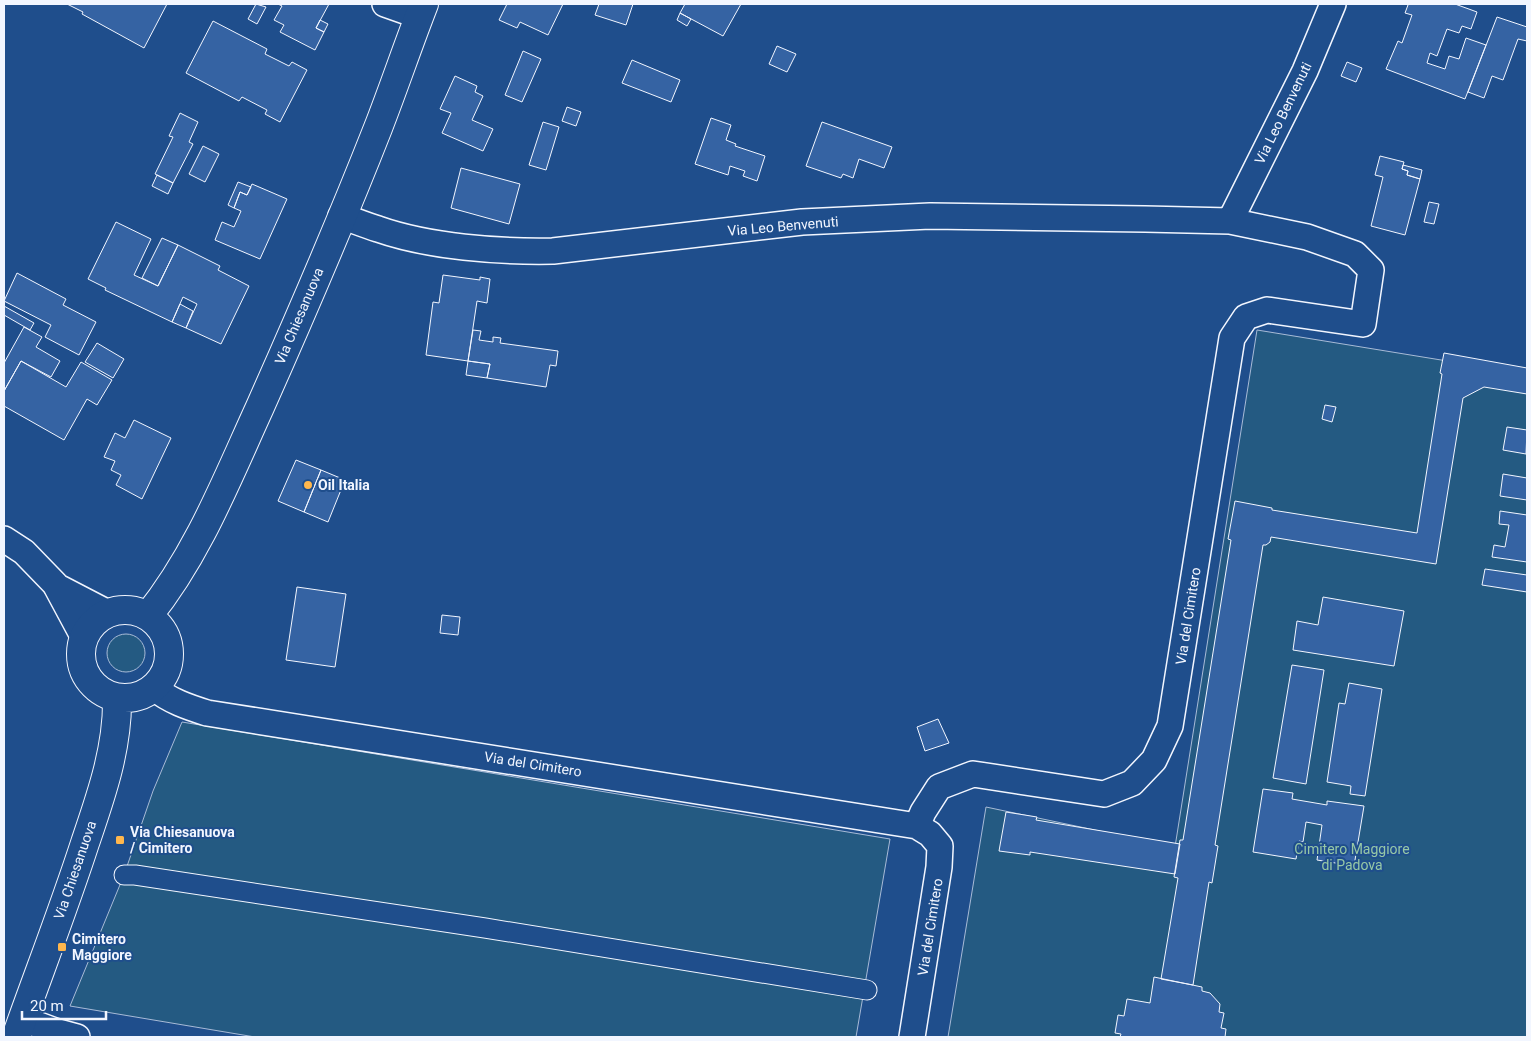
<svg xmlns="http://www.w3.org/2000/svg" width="1531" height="1041" font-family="Roboto,sans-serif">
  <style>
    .green { fill: #245a82; stroke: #a8bbd7 }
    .building { fill: #3563a3; stroke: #f2f6ff }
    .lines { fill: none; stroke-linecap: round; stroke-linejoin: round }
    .pedestrian-casing { stroke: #f2f6ff; stroke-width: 21 }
    .minor-casing { stroke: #f2f6ff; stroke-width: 28 }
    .primary-casing { stroke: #f2f6ff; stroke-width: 30 }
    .pedestrian { stroke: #1f4e8c; stroke-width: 19 }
    .minor { stroke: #1f4e8c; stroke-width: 25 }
    .primary { stroke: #1f4e8c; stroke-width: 28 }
    .poi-dot { fill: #ffb74d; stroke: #1f4e8c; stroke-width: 2 }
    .labels { text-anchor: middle; stroke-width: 4; stroke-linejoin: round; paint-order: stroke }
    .street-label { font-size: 14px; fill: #f2f6ff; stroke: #1f4e8c }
    .poi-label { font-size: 14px; font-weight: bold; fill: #f2f6ff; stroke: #1f4e8c; text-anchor: start }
    .park-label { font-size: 14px; fill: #97c8a6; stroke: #1f4e8c }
  </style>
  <rect width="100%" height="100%" fill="#1f4e8c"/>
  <path class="green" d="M 1257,330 L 1527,374 L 1527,1037 L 948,1037 L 986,807 L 1175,847 Z
    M107 653a19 19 0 1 1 38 0a19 19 0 1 1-38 0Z
    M 182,722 L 890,839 L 856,1037 L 255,1037 L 70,1006 L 124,875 L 153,791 Z"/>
  <path class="building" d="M 67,4 L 167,4 L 144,48 L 82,14 L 83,12 Z
    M 256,4 L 266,7 L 257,24 L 248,19 Z
    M 278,4 L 329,4 L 316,28 L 324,32 L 315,50 L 280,32 L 284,25 L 274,20 L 282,6 Z
    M 507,4 L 563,4 L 548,35 L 520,22 L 517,28 L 499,20 Z
    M 599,4 L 633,4 L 626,25 L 595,15 Z
    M 685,4 L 741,4 L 723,36 L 680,13 Z
    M 1406,4 L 1455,4 L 1477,12 L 1471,29 L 1462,26 L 1459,33 L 1447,29 L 1437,56 L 1430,53 L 1427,63 L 1445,69 L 1449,56 L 1459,59 L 1466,38 L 1486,45 L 1465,99 L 1386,69 L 1398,41 L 1402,43 L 1412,15 L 1405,13 L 1408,5 Z
    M 680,13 L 691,19 L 687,26 L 677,20 Z
    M 1497,17 L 1527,27 L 1527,41 L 1518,39 L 1503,80 L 1492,76 L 1484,98 L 1468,92 Z
    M 320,20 L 328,24 L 324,32 L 316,28 Z
    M 213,21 L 267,49 L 265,54 L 289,66 L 292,62 L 307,70 L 280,122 L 265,114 L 267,110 L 242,97 L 239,101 L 186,73 Z
    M 777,46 L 796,54 L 787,72 L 769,64 Z
    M 523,51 L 541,59 L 522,102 L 505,95 Z
    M 632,60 L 680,80 L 671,102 L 622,83 Z
    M 1347,62 L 1362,68 L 1356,82 L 1341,76 Z
    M 455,76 L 477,86 L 475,92 L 483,96 L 472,120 L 493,129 L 483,151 L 442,133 L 451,113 L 440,109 Z
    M 567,107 L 581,112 L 576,126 L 562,121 Z
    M 180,113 L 198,122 L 189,142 L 193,144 L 173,183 L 155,174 L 173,137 L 169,136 Z
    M 711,118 L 731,125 L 726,140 L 736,144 L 735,146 L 765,156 L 757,181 L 743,176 L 745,171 L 730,166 L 728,175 L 695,164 Z
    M 543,122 L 559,127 L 546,170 L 529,165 Z
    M 822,122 L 892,147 L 884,168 L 859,159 L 853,178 L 843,174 L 841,178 L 806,166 Z
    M 203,146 L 219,154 L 205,182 L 189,174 Z
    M 1380,156 L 1404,162 L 1402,169 L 1408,171 L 1407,175 L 1420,179 L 1405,235 L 1371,226 L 1383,177 L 1375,175 Z
    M 1403,165 L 1422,170 L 1420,179 L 1407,175 L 1408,171 L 1402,169 Z
    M 461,168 L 520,184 L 509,224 L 451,208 Z
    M 157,175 L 173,183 L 168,194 L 152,186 Z
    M 238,182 L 251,187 L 247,195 L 240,192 L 234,208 L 228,205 Z
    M 252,184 L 287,199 L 260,259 L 215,240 L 222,222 L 234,227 L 241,211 L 234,208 L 240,192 L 247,195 Z
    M 1429,202 L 1439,204 L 1434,224 L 1424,222 Z
    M 116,222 L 151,239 L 134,275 L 158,286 L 178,245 L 220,266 L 218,270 L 249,286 L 221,344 L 186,328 L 197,304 L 183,297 L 172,322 L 105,290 L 106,288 L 88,279 Z
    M 162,238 L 178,245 L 158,286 L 142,278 Z
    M 17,273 L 66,299 L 63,305 L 96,322 L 79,355 L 45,337 L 51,325 L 4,301 Z
    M 443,275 L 480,280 L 480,277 L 490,279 L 487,303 L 477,301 L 468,361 L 426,355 L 433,302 L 439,303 Z
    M 180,304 L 193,311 L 186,328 L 172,322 Z
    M 4,306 L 34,323 L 30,330 L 4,315 Z
    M 24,327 L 42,337 L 36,347 L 60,361 L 51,377 L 21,361 L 4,391 L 4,363 Z
    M 473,330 L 481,331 L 479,340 L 493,342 L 493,337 L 501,338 L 500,343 L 558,351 L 556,366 L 550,365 L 546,387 L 487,378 L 490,364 L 468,361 Z
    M 97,343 L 124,359 L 113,378 L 85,362 Z
    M 1444,353 L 1527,368 L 1527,394 L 1484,387 L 1463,398 L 1436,564 L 1271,537 L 1270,542 L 1266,545 L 1263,545 L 1215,845 L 1218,846 L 1212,883 L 1209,882 L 1193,985 L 1161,979 L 1178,878 L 1174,877 L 1180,840 L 1183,840 L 1231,540 L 1228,539 L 1235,501 L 1272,508 L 1272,510 L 1417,533 L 1442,374 L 1440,373 Z
    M 21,361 L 66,387 L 81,362 L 112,380 L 97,405 L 87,399 L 64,440 L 4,406 L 4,391 Z
    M 468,361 L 490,364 L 487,378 L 466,375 Z
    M 1325,405 L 1336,407 L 1332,422 L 1322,419 Z
    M 134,420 L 171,438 L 142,499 L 116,485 L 121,475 L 111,470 L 115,461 L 104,457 L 115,433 L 125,438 Z
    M 1507,427 L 1527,430 L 1526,454 L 1503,450 Z
    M 296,460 L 321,470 L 304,512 L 278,501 Z
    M 321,470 L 345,480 L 328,522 L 304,512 Z
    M 1503,474 L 1527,478 L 1527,500 L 1500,496 Z
    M 1500,511 L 1527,515 L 1527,562 L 1492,557 L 1494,545 L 1505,547 L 1509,525 L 1499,524 Z
    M 1485,569 L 1527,575 L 1527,592 L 1482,585 Z
    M 297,587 L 346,594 L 335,667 L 286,660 Z
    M 1323,597 L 1404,611 L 1394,666 L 1293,650 L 1297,621 L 1318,625 Z
    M 442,615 L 460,617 L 458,635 L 440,633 Z
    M 1292,665 L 1324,670 L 1306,784 L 1273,778 Z
    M 1349,683 L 1382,689 L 1365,796 L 1350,794 L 1351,786 L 1327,782 L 1339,703 L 1345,704 Z
    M 938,719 L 949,743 L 925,751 L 917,727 Z
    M 1263,789 L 1293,793 L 1292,799 L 1327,805 L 1327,801 L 1364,806 L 1354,866 L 1317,860 L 1322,825 L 1306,822 L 1303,842 L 1299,841 L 1296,859 L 1253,852 Z
    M 1006,812 L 1037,817 L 1036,820 L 1180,844 L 1175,874 L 1030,852 L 1030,855 L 999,851 Z
    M 1154,977 L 1202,987 L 1202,991 L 1210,993 L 1220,1004 L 1219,1012 L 1224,1013 L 1221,1028 L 1226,1029 L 1225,1037 L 1120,1037 L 1121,1034 L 1115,1033 L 1118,1015 L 1124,1016 L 1127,999 L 1150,1003 Z"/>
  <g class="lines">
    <g class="pedestrian-casing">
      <path id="pedestrian" d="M 124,875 L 135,875 L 485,928 L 867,990"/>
    </g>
    <g class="minor-casing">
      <path id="minor" d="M 385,4 L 419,16
        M 341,216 C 353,220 365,225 378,229 C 429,247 499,252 553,251 L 802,222 L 930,216 L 1145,219 L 1230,221 L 1307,237 L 1355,254 L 1371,270 L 1363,324 L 1267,310 L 1246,317 L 1232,338 L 1170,726 L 1154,760 L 1132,783 L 1104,794 L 973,774 L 939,787 L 923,812 L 917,826
        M 1230,221 L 1305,71 L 1333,4
        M 4,539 L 24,552 L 55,584 L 84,638
        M 56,586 L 108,613
        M 154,688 C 170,701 188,707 207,713 L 917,826 L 930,834 L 940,846 L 939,867 L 912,1037
        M 23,1019 L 55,1031 L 77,1037"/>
    </g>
    <g class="primary-casing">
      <path id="primary" d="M81 654a44 44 0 1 1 88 0a44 44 0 1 1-88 0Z
        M 148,616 C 198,554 227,479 260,407 C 301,315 341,222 378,128 C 394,87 408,45 424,4
        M 16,1037 C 39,972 64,908 85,843 C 101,796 118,748 117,698"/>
    </g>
    <use href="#pedestrian" class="pedestrian"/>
    <use href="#minor" class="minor"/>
    <use href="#primary" class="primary"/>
  </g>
  <g class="poi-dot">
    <circle cx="308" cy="485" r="5"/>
    <rect x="115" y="835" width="10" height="10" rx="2.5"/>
    <rect x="57" y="942" width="10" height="10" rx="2.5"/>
  </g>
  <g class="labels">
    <g class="street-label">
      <text transform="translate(1283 113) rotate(-64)" y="5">Via Leo Benvenuti</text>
      <text transform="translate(783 226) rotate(-5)" y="5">Via Leo Benvenuti</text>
      <text transform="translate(299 316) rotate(-67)" y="5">Via Chiesanuova</text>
      <text transform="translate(1188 616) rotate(-81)" y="5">Via del Cimitero</text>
      <text transform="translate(533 764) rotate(9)" y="5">Via del Cimitero</text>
      <text transform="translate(75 870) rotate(-71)" y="5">Via Chiesanuova</text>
      <text transform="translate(930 927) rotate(-81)" y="5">Via del Cimitero</text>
    </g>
    <g class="poi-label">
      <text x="318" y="490">Oil Italia</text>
      <text x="130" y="837">Via Chiesanuova<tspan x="130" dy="16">/ Cimitero</tspan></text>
      <text x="72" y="944">Cimitero<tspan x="72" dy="16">Maggiore</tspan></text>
    </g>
    <g class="park-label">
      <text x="1352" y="854">Cimitero Maggiore<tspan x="1352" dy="16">di Padova</tspan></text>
    </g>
  </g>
  <rect width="1531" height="1041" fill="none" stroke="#f2f6ff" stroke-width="10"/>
  <path d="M22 1011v8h84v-8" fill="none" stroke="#f2f6ff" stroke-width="2.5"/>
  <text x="30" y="1011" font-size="15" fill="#f2f6ff" stroke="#1f4e8c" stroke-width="4" paint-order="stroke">20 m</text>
</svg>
